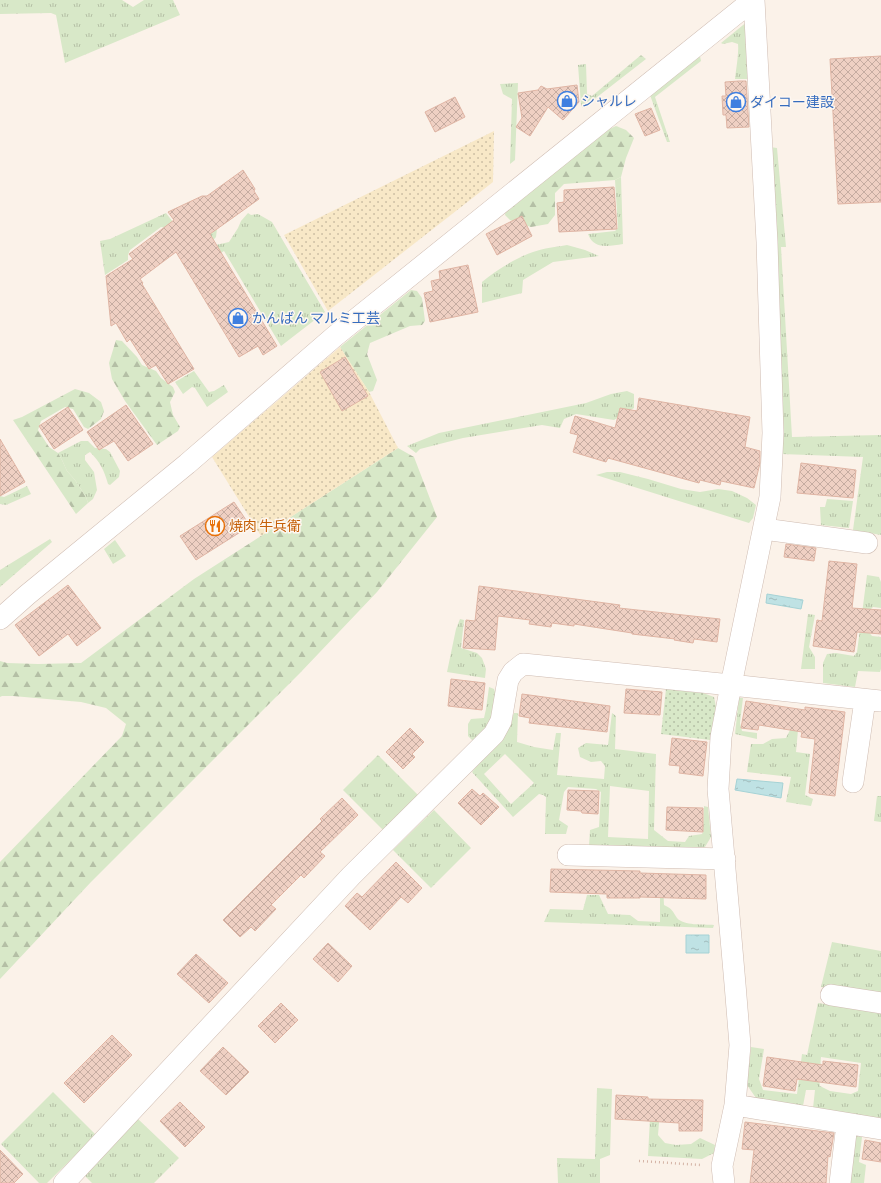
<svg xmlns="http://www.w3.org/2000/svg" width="881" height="1183" font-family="'Asap Condensed','Noto Sans JP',sans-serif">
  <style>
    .grass { fill: url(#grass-tufts); fill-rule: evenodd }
    .forest { fill: url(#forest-firs) }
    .sand { fill: url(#sand-dots); fill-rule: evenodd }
    .park { fill: url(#park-dots) }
    .water { fill: url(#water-ripples); stroke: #a5d2d5 }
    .building { fill: url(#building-cross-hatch); stroke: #e0b5a4 }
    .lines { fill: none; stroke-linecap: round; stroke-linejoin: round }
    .minor-casing { stroke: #cfbcb2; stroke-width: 22 }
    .path { stroke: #d4b3a5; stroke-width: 2.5; stroke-dasharray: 1 3; stroke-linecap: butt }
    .minor { stroke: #fff; stroke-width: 21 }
    .labels { text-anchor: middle; stroke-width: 3; stroke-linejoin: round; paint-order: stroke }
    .shop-label { font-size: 14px; fill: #366cbe; stroke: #fef7f0; text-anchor: start }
    .food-label { font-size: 14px; fill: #c56008; stroke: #fef7f0; text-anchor: start }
  </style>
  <defs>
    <pattern id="grass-tufts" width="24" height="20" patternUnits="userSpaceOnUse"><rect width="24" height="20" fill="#d8e8c8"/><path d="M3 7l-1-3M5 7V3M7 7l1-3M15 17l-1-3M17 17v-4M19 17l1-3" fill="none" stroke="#b4bfa5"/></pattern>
    <pattern id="forest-firs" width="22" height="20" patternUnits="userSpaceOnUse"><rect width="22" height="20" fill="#d8e8c8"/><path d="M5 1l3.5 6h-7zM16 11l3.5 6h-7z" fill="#b4bfa5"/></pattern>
    <pattern id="sand-dots" width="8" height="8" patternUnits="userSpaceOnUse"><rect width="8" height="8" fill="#f8e8c7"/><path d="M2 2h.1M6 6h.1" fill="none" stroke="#cdbfa4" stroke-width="1.8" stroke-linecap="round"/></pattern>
    <pattern id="park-dots" width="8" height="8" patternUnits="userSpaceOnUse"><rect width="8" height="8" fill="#d8e8c8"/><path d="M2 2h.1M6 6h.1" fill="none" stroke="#b4bfa5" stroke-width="1.8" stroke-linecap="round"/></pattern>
    <pattern id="water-ripples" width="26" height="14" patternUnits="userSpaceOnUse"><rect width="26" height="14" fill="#bfe2e4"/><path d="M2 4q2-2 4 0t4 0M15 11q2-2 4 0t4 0" fill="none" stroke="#a0babb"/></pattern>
    <pattern id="building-cross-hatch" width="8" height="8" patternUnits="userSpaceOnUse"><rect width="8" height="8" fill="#efd0c3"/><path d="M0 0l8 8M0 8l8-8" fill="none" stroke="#c6aca1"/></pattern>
  </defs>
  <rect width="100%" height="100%" fill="#fbf2e9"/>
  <path class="grass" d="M 0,0 L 122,0 L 133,7 L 144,0 L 173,0 L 180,15 L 65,63 L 56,15 L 51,13 L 0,14 Z
    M 748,21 L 751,79 L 735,79 C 736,68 739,55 738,44 L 732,42 L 723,44 L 721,43 Z
    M 641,55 L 646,59 L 583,108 L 581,105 L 578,65 L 586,64 L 587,94 L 592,96 Z
    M 700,56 L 701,61 L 655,97 L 670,142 L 667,142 L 650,95 Z
    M 518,83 L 515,160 L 510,164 L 512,99 L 503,94 L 500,84 Z
    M 770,147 L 777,148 L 786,247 L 781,247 L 792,437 L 881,435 L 881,535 L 853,530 L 863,457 L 781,454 Z
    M 621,177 L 623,244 C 609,246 594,250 588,234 L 615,231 L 618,228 L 615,180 Z
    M 166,213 L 173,222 L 217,229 L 216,237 L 207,247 L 229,242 L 238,228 L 241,221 L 248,213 L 251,215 L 258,214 L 272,222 L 325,312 L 281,346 L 224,251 L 192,270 L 170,229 L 161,227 L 130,250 L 128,255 L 128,260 L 105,275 L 100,241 L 110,239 Z
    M 567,245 L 585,250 L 599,256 L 553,262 L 523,280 L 522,293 L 482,303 L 482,282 C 496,270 516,258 533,252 C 544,248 556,247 567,245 Z
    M 194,371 L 209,392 L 214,391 L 224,385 L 228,392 L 207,407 L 195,388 L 192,387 L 183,394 L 175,382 Z
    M 627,391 L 634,394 L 634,408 L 614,420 L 576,414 L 564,419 L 560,428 L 542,425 L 463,438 L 420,449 L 416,453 L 407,446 L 439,433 L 586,403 L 611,394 Z
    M 81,441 L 88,441 L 95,448 L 106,449 L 110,452 L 120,471 L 119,477 L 110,485 L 108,484 C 104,470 100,462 90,452 L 85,455 L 85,460 L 94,472 L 97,490 L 93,499 L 88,503 L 86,497 L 75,480 L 67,471 L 62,460 L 58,453 Z
    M 607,472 L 620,472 L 648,479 L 681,489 L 700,492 L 718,489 L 732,491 L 747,498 L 756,505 L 753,518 L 749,523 L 596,475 Z
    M 27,486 L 31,494 L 6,505 L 0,504 L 0,496 L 4,497 Z
    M 827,499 L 853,501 L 849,528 L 821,525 L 820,507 L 825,507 Z
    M 50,539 L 52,542 L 0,587 L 0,570 Z
    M 115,540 L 126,556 L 113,564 L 104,549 Z
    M 867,575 L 879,577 L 881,582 L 881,608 L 873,607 L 870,610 L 868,631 L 872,636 L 881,637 L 881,669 L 880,672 L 858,671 L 855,687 L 823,683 L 823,663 L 827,654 L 836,653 L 854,656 L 857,652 Z
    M 808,614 L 815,615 L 809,647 L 815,657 L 815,669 L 801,669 Z
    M 460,619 L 464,620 L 461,648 L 477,653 L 482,658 L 486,669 L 485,678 L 447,672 L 456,629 Z
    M 489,687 L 494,689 L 496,695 L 490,724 L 474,742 L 468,736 L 468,724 L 471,719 L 484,718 L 486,709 Z
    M 739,698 L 743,698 L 740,723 L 742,731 L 757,733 L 757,739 L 735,734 Z
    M 514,713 L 518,713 L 517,742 L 534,747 L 553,750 L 556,733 L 561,733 L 557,775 L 604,779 L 605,766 L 601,761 L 591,762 L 580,757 L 578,748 L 586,743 L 608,745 L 612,713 L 616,716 L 615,749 L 656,754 L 654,830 L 668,841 L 685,842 L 689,836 L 702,834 L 703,832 L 704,806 L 708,807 L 711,837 L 705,847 L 653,848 L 589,846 L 590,830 L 599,827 L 601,792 L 596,789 L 568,787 L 564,792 L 559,820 L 568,826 L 566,834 L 545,834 L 546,797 L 543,795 L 539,794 L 513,817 L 472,772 L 507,730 ZM 505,754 L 534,783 L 511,804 L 484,774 ZM 610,786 L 649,791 L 648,839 L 608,837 Z
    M 790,730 L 798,730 L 796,752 L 810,754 L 805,795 L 813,799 L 811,806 L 786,802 L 791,777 L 747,772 L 751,744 L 763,744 L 772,739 L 786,738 Z
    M 378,755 L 418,795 L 383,830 L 343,790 Z
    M 877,796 L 881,796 L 881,822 L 874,821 Z
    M 434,810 L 471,848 L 431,888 L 393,850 Z
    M 660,884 L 663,885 L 664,905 C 673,909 672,911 677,918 C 684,926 703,924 714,925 L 713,928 L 544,922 L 550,909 L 583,910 L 587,895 L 599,895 L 608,914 L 630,915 L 638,921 L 660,922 Z
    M 832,942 L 881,951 L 881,997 L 821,987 Z
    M 818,1003 L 881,1013 L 881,1119 L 813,1108 L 815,1090 L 806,1090 L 803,1106 L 756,1098 L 747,1085 L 751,1047 L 764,1049 L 759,1079 L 763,1090 L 797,1094 L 802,1054 L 807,1055 ZM 821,1057 L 861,1063 L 858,1091 L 851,1094 L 830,1091 L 820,1086 L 819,1079 Z
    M 597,1088 L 612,1089 L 610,1155 L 600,1159 L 600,1183 L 558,1183 L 557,1158 L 595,1159 Z
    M 53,1092 L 96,1135 L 47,1183 L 39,1183 L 1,1144 Z
    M 651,1099 L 661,1099 L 658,1135 L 665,1143 L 676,1145 L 691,1144 L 700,1138 L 715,1145 L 714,1153 L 702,1159 L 648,1156 Z
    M 138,1119 L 179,1158 L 154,1183 L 92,1183 L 84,1175 Z
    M 851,1135 L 862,1137 L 859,1162 L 866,1165 L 864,1183 L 846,1183 Z"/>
  <path class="forest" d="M 616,126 L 626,130 L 634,138 L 626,158 L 621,177 L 615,180 L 564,184 L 555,193 L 555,215 L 548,224 L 531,227 L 510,220 L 505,215 L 506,208 L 605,131 Z
    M 411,290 L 417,291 L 422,298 L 425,321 L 422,325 L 410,326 L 370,343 L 367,354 L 377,380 L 373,391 L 369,392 L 340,347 Z
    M 116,340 L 122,341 L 137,357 L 142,365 L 156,371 L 161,378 L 173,387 L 175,392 L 170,402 L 173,415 L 180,427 L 178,431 L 157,445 L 125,401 L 112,379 L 109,363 Z
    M 75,389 L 89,393 L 101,402 L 104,411 L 101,419 L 88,429 L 84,427 L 73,409 L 65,407 L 41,421 L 38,430 L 49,447 L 58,453 L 62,460 L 67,471 L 75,480 L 86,497 L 88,503 L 76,514 L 13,420 L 22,417 Z
    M 398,448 L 414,457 L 437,517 L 377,592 L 300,673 L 91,882 L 0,979 L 0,862 L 122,736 L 126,724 L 106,708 L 81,702 L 13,696 L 2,696 L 0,697 L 0,661 L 7,663 L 38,664 L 81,663 L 194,579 Z"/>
  <path class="sand" d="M 494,131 L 493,182 L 328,311 L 284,235 Z
    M 340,347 L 369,392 L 398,448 L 261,536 L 212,457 ZM 345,357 L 368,396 L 342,410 L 320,372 Z"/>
  <path class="park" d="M 666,689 L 703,693 L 714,697 L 716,707 L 710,740 L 661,734 Z"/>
  <path class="water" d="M 767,594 L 803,600 L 801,609 L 766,603 Z
    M 737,779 L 783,783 L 781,798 L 735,790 Z
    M 686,935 L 709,935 L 709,953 L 686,953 Z"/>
  <path class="building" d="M 881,56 L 881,202 L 838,204 L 830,59 Z
    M 739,81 L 746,81 L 749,127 L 727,128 L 726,115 L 723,115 L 722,96 L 726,96 L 725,82 Z
    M 577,85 L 579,102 L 563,120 L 548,107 L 530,136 L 516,127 L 522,118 L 518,93 L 538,90 L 541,86 L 547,89 Z
    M 455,97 L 465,117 L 435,132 L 425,112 Z
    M 651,108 L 660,130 L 645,136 L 635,114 Z
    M 243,170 L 255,189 L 254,191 L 259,199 L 210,234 L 277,346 L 263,355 L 258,346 L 239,357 L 176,252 L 140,279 L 143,283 L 142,284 L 194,369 L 168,384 L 156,365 L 149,369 L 130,339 L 127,342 L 116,323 L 111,326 L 106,276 L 133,259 L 129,254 L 174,220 L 168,212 L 202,196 L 207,196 Z
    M 614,187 L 617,229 L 559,232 L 557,203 L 564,202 L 564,190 Z
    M 522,216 L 532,236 L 497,255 L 486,234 Z
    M 468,265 L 478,312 L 430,322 L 424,293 L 433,291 L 431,281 L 440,279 L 439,271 Z
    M 345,357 L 368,396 L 342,411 L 320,372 Z
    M 639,398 L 750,417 L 745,447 L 760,451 L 760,463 L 754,488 L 721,481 L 720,485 L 700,480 L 699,483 L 608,458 L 606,462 L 573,452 L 578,435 L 570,433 L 575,416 L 615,428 L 620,408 L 637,411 Z
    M 126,405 L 153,444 L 128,461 L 114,441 L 99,450 L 87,432 Z
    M 68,407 L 83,430 L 54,449 L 39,426 Z
    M 0,439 L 25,482 L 0,496 Z
    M 801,463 L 856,470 L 853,498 L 797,493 Z
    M 234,502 L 250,526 L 196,560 L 180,536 Z
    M 786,544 L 816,548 L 814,561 L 784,557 Z
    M 829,561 L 857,564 L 852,608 L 881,610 L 881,634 L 857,632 L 854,652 L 813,646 L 817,620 L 822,621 Z
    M 68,585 L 101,628 L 77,646 L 68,634 L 39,656 L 15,625 Z
    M 479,586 L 620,605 L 619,608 L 720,619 L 717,642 L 694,639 L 693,643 L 674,640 L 675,639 L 632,634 L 632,633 L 574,624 L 574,626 L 552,623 L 551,627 L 529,624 L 530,620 L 498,616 L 495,650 L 463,648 L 466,620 L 475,621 Z
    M 451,679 L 485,683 L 482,710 L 448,706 Z
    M 626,689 L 662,692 L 660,715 L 624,713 Z
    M 522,694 L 610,706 L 607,732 L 529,723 L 530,718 L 519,716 Z
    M 746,701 L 805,710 L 805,707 L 845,712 L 835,796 L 809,793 L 815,739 L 801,737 L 802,732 L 759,725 L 758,730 L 741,728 Z
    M 410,728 L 424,742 L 412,754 L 415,757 L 403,769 L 386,752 Z
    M 672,738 L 707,742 L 703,776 L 679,773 L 680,766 L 669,765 Z
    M 472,789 L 480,796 L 483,793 L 499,807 L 481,825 L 458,803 Z
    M 568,790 L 599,791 L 598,814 L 582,813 L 581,811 L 567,810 Z
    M 342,798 L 358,815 L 320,852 L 325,856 L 304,878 L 301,875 L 271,905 L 276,909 L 255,931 L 251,927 L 240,937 L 223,920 L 322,821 L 320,819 Z
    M 667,807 L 703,808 L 703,832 L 666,830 Z
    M 396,862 L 422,888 L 408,903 L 401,897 L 370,930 L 345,906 L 357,893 L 362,897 Z
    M 551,869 L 640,871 L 640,873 L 706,875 L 706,899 L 640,897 L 640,898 L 607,898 L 607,894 L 550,892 Z
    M 328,943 L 352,966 L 338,982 L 313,959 Z
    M 196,954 L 228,983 L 209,1003 L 177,974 Z
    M 281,1003 L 298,1020 L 275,1043 L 258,1026 Z
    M 112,1035 L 132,1055 L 84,1103 L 64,1083 Z
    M 223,1047 L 249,1072 L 226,1095 L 200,1071 Z
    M 767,1057 L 823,1065 L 823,1061 L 858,1065 L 856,1087 L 797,1079 L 795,1091 L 763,1086 Z
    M 616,1095 L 648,1097 L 648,1099 L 703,1100 L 702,1131 L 679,1131 L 679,1123 L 615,1119 Z
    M 180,1102 L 205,1127 L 185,1147 L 160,1121 Z
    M 745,1122 L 834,1133 L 830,1157 L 828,1156 L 826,1183 L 750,1183 L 754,1150 L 742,1149 Z
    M 865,1140 L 881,1143 L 881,1162 L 862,1159 Z
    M 0,1150 L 23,1174 L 14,1183 L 0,1183 Z"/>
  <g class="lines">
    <g class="minor-casing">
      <path id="minor" d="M 764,529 L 867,543
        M 0,619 L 27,595 L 187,464 L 335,336 L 753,0
        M 853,782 L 865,700
        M 568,855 L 725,859
        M 831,995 L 881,1003
        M 735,1105 L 881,1129
        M 64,1183 L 351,876 L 494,734 L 501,721 L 508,680 L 513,672 L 523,664 L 731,685 L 881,701
        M 724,1183 L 722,1166 L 735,1105 L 740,1045 L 735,984 L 718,789 L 721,737 L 731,685 L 770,497 L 773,433 L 767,242 L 754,0
        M 840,1183 L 847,1124"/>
    </g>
    <path class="path" d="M 639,1161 L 701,1165"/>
    <use href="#minor" class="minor"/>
  </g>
  <defs>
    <g id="shop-ring" transform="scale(1)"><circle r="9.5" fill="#fef7f0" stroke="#3f7fe0" stroke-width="1.5"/><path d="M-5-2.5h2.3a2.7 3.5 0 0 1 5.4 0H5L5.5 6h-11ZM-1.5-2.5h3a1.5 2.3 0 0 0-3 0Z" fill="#3f7fe0"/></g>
    <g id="restaurant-ring" transform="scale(1)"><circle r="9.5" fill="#fef7f0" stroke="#e8710a" stroke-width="1.5"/><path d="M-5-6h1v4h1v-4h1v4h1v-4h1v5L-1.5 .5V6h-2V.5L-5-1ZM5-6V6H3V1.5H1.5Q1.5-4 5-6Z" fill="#e8710a"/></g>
  </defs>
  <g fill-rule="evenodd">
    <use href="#shop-ring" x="567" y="101"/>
    <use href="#shop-ring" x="736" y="102"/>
    <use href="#shop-ring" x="238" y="318"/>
    <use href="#restaurant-ring" x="215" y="526"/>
  </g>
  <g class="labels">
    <g class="shop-label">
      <text x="581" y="106">シャルレ</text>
      <text x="750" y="107">ダイコー建設</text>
      <text x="252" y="323">かんばん マルミ工芸</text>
    </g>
    <g class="food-label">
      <text x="229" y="531">焼肉 牛兵衛</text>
    </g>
  </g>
</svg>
